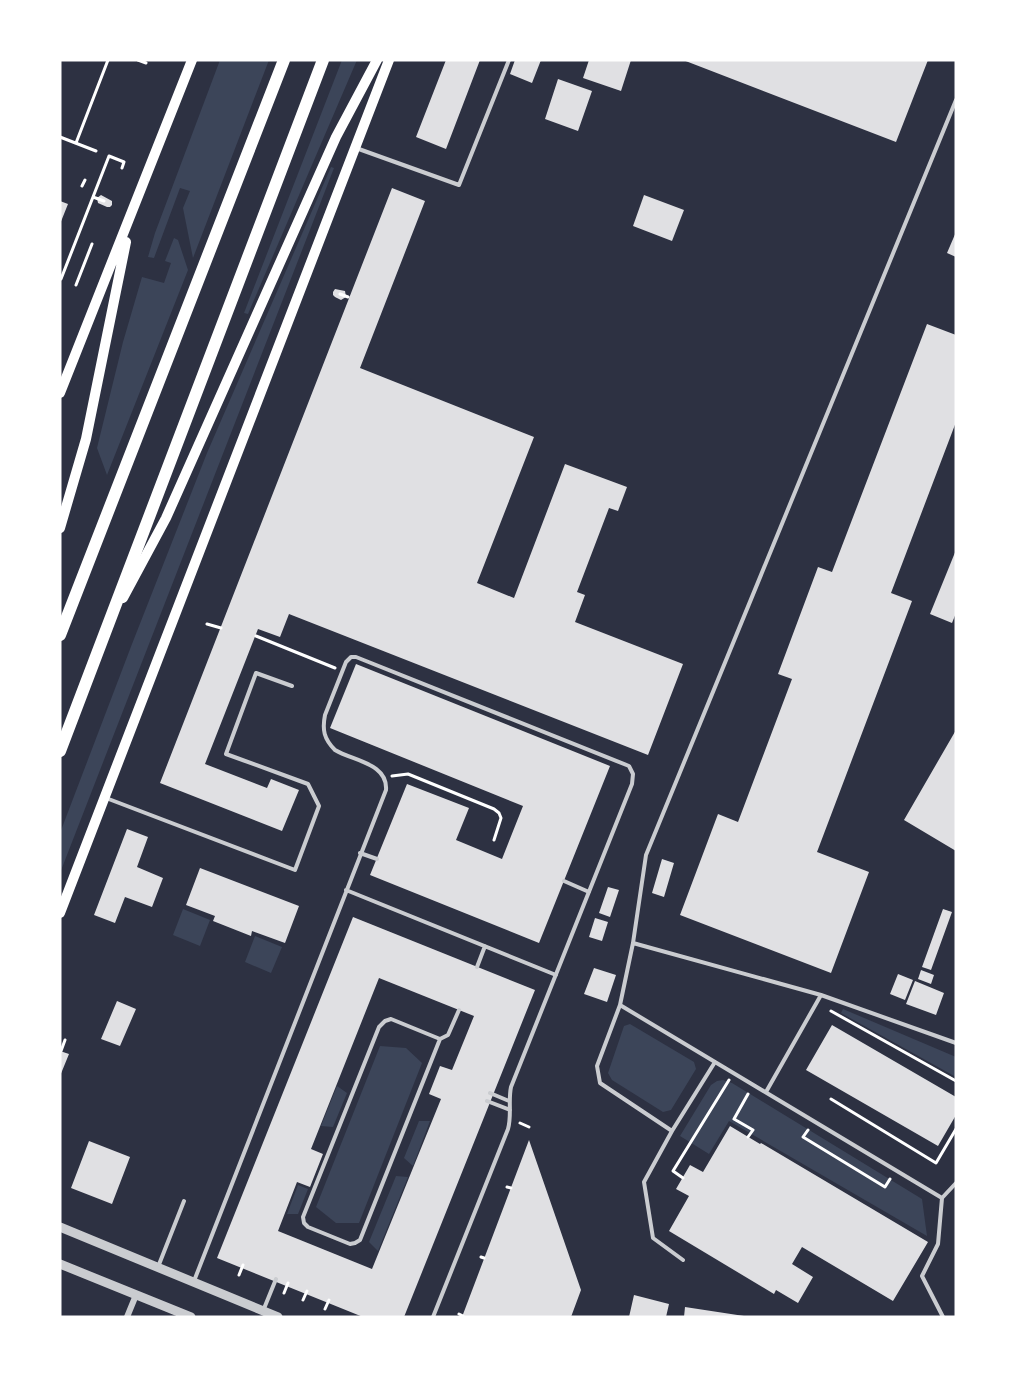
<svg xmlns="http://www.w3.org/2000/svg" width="1016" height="1377" font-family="'Source Sans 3',sans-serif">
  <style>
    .green { fill: #3c4559 }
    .building { fill: #e0e0e3; fill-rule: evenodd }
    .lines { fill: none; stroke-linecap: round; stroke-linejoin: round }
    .path { stroke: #fff; stroke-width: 3 }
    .service { stroke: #caccd0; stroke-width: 4 }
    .minor { stroke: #caccd0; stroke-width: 6 }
    .tertiary { stroke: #caccd0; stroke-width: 9 }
    .secondary { stroke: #fff; stroke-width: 10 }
    .primary { stroke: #fff; stroke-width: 12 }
  </style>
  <rect width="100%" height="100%" fill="#2d3142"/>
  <path class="green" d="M 220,60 L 269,60 L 193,258 L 183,208 L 190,191 L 180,188 L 154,258 L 148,257 L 155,233 Z
    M 342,60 L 357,60 L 248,314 L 244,313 Z
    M 331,167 L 334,168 L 60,873 L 60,833 L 132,644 L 207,453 Z
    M 174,238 L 178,240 L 188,270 L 107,475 L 97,448 L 123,342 L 142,277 L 164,283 L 171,263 L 165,261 Z
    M 183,909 L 210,920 L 200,946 L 173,935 Z
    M 255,936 L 282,947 L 271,973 L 245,962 Z
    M 843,1009 L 956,1057 L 956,1077 L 841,1013 Z
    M 630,1024 L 694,1062 L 696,1069 L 671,1110 L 663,1112 L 612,1080 L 608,1073 L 624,1026 Z
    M 380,1046 L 406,1048 L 422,1063 L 359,1223 L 336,1223 L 316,1207 Z
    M 723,1080 L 732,1083 L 922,1199 L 927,1236 L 729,1121 L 709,1154 L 680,1136 L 711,1085 L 717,1081 Z
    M 337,1086 L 347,1093 L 333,1127 L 321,1126 Z
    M 419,1121 L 430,1121 L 413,1166 L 404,1158 Z
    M 396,1176 L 408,1177 L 378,1251 L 369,1242 Z
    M 298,1185 L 308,1189 L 298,1214 L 287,1214 Z"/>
  <path class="building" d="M 446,60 L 480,60 L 446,149 L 416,137 Z
    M 515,60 L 541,60 L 532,83 L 510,74 Z
    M 589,60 L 631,60 L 621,91 L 583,78 Z
    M 683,60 L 928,60 L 896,142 Z
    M 558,79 L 592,91 L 578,131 L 545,119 Z
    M 392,188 L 425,201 L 360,368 L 534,437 L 477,583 L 514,598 L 565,464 L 627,487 L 618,511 L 609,508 L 577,592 L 585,595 L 575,622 L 683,664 L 648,755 L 289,614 L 280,637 L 258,629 L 205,764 L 267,788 L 271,779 L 299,790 L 282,831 L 160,783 Z
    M 101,195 L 112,201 L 112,205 L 110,207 L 107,207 L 98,203 L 97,198 Z
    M 644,195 L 684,210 L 672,241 L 633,226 Z
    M 60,201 L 68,204 L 60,224 Z
    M 956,232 L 956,257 L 947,253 Z
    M 335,289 L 345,291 L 346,297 L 341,300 L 335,297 L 333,295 L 333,292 Z
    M 927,324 L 956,335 L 956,422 L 891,593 L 912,601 L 817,852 L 869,872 L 831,973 L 680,915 L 718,814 L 738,822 L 792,679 L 778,674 L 818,567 L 832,572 Z
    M 956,550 L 956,613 L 952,623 L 930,614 Z
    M 356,664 L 610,766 L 539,943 L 370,875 L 407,784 L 469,808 L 456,840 L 502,859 L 523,806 L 330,728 Z
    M 956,730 L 956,851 L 904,820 Z
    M 127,829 L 148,837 L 137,867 L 163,878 L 152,907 L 125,897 L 115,923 L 94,915 Z
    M 662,859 L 674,863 L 664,897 L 652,893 Z
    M 200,868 L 299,906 L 285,943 L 252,931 L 251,936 L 213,921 L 215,916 L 186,905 Z
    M 608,887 L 619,890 L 610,917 L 599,913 Z
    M 943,909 L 952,912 L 931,970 L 922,967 Z
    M 353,917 L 535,990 L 404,1317 L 363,1317 L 217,1258 ZM 379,978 L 474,1016 L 452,1070 L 440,1066 L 429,1094 L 441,1099 L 372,1269 L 278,1231 L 297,1182 L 310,1187 L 323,1154 L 311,1149 Z
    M 595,918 L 608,922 L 602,941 L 589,937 Z
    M 594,968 L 616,975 L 607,1002 L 584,994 Z
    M 921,970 L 934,975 L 931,984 L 918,979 Z
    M 898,974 L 913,980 L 905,1000 L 890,994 Z
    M 915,981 L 944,993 L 936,1015 L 906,1004 Z
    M 117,1001 L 136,1009 L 120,1046 L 101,1039 Z
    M 832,1025 L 956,1097 L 956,1115 L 938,1146 L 806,1070 Z
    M 60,1051 L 69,1054 L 60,1076 Z
    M 730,1126 L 760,1144 L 761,1143 L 928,1242 L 893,1301 L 802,1247 L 792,1264 L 813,1277 L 798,1303 L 776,1290 L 774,1294 L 669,1231 L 689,1196 L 676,1189 L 690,1165 L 703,1172 Z
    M 529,1140 L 581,1290 L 571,1317 L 462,1317 Z
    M 89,1141 L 130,1157 L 112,1204 L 71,1188 Z
    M 634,1295 L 669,1304 L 666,1317 L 629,1317 Z
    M 685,1307 L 744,1316 L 744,1317 L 684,1317 Z"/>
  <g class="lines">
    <path class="path" d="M 138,60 L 146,63
      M 60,137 L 96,151
      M 76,143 L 108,60
      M 82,186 L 85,180
      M 93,197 L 104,201
      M 61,279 L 109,156 L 124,162 L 122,168
      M 76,285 L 92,244
      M 340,294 L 348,297
      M 207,624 L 221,628
      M 256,636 L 335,668
      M 392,776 L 408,774 L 494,809 L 499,813 L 501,818 L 494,840
      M 831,1011 L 956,1081
      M 61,1051 L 65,1040
      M 748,1094 L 734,1119 L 753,1130 L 748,1137
      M 831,1099 L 936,1163 L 956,1129
      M 520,1123 L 529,1127
      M 808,1130 L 803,1137 L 885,1187 L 890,1179
      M 683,1178 L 673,1171 L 729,1080
      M 507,1187 L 511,1188
      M 481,1257 L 484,1258
      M 239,1275 L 243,1265
      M 284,1293 L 288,1283
      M 303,1300 L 307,1291
      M 325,1309 L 329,1300
      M 459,1314 L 463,1316"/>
    <path class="service" d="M 356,148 L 459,185 L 509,60
      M 106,798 L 295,870 L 319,806 L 308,784 L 226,754 L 256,673 L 292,686
      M 360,853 L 377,859
      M 564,881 L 589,892
      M 346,890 L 556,975
      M 633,943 L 821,995
      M 477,967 L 485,946
      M 620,1005 L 942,1198 L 938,1244 L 922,1276 L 943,1317
      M 391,1019 L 440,1039 L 360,1240 L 355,1243 L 350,1244 L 308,1227 L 304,1223 L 303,1217 L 379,1027 L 385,1021 Z
      M 440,1039 L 448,1035 L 459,1010
      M 715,1062 L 672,1131 L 600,1083 L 597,1066 L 620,1005 L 633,943 L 646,855 L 956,100
      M 766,1092 L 821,995 L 956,1043
      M 490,1093 L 509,1101
      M 487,1101 L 510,1110
      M 672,1131 L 644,1182 L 653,1238 L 683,1260
      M 942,1198 L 956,1183
      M 158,1267 L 184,1201
      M 194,1281 L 386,790 C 388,763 353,761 335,750 C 324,739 322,730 325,715 L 346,662 L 351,657 L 356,657 L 629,766 L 633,774 L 632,784 L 511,1087 C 508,1101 512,1115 508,1129 L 433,1317
      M 263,1311 L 276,1279"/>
    <path class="minor" d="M 127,1317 L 136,1295"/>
    <path class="tertiary" d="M 60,1227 L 278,1317
      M 60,1264 L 191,1317"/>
    <path class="secondary" d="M 60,393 L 192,60
      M 60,528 L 86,439 L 126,242
      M 123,598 L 166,518 L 336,137 L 377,60
      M 60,913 L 389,60"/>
    <path class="primary" d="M 60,635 L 284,60
      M 60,751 L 323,60"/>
  </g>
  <rect width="1016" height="1377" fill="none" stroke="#ffffff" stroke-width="123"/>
</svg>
